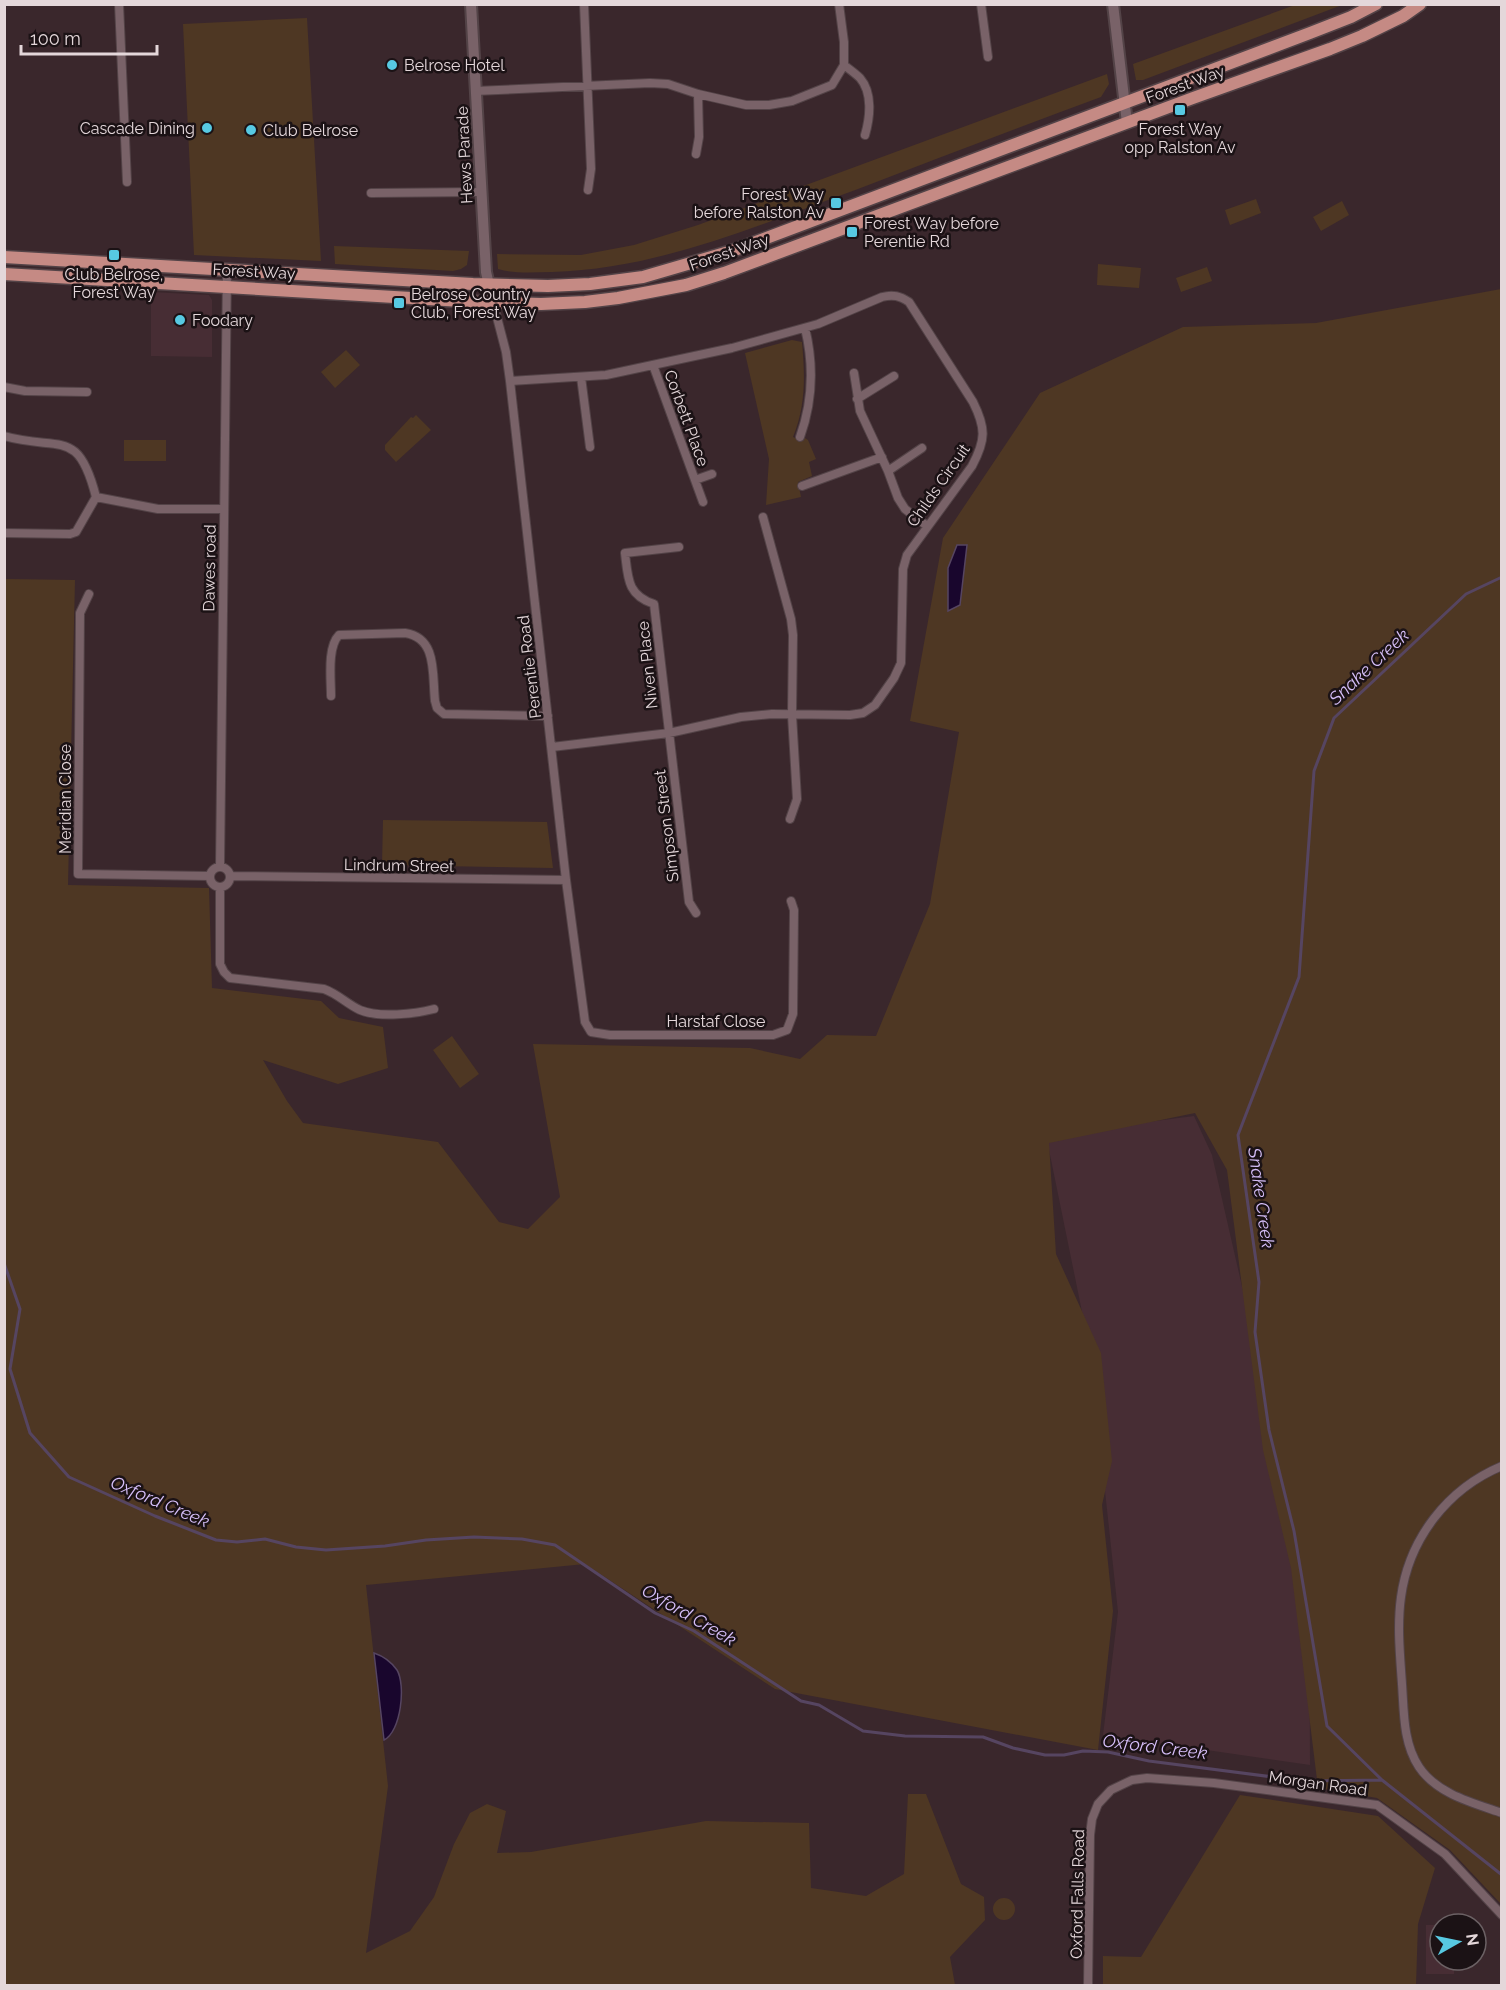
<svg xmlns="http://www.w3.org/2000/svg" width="1506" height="1990" font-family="Raleway,sans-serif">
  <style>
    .built { fill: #472d34 }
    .green { fill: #4e3723 }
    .water { fill: #19062d; stroke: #564561; stroke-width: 1.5 }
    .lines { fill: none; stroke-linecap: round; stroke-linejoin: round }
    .stream { stroke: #564561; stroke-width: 3 }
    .street-casing { stroke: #534347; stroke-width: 10 }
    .secondary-casing { stroke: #534347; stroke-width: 14 }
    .primary-casing { stroke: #534347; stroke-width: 15 }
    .street { stroke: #796268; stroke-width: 8 }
    .secondary { stroke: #796268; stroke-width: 10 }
    .primary { stroke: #c58a84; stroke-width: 12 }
    .poi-dot { fill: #57c9e2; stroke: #1b1215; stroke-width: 2 }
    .labels { text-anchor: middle; stroke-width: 5; stroke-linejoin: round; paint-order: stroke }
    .poi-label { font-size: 16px; fill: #e4d7da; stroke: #1b1215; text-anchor: start }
    .street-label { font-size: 16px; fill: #e4d7da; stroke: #1b1215 }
    .water-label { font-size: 18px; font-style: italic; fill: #d5bef8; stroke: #1b1215 }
  </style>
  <rect width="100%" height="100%" fill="#3a272c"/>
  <path class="built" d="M 151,292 L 209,295 L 212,300 L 212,357 L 151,356 Z
    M 1194,1116 L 1212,1155 L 1270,1409 L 1309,1557 L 1310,1765 L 1103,1735 L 1118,1612 L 1090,1351 L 1047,1140 L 1078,1131 Z
    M 1426,1925 L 1440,1925 L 1440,1960 L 1454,1960 L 1454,1974 L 1426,1974 Z"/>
  <path class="green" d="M 1295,5 L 1342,5 L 1143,80 L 1136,80 L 1133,64 Z
    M 307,18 L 321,261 L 194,255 L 183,24 Z
    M 1107,74 L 1109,84 L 1101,97 C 1020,127 939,158 858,189 C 759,225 659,269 552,272 C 534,272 515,274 498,269 L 497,254 L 581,255 L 634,245 L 698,225 Z
    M 1256,199 L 1261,213 L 1230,225 L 1225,210 Z
    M 1342,201 L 1349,215 L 1321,231 L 1313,217 Z
    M 334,246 L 469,251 L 467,265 L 461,269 L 453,271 L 335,264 Z
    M 1098,264 L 1141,268 L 1139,288 L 1097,285 Z
    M 1207,267 L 1212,281 L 1181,292 L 1176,278 Z
    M 1501,289 L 1501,1904 L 1450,1850 L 1377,1798 L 1318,1788 L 1291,1568 L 1263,1450 L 1227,1170 L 1195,1113 L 1049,1143 L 1056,1254 L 1101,1353 L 1112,1461 L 1102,1505 L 1113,1611 L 1098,1750 L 775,1689 L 585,1564 L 366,1585 L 388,1786 L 366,1953 L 410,1931 L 434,1897 L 454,1844 L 470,1813 L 487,1804 L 506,1811 L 497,1853 L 531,1852 L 706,1821 L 809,1823 L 811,1888 L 866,1896 L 904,1874 L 908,1794 L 926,1794 L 961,1884 L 984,1897 L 985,1920 L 950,1957 L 955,1985 L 5,1986 L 5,579 L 75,580 L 68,885 L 209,888 L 212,988 L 321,1001 L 339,1018 L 383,1027 L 388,1068 L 338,1084 L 263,1060 L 287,1101 L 303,1123 L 438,1142 L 499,1222 L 528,1229 L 560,1197 L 533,1044 L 750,1048 L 800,1059 L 827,1035 L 876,1036 L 930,904 L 959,732 L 910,721 L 943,538 L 1040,393 L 1183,327 L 1316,323 Z
    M 792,340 L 802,342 C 805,376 806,405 793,437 L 803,441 L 805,438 L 808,440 L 816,459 L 809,462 L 812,476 L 798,482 L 801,497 L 766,505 L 769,459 L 745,353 Z
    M 346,350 L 360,365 L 335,388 L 321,372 Z
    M 416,415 L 431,430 L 396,462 L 385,450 L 385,445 L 411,417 L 413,418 Z
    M 124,440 L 166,440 L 166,461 L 124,461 Z
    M 383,820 L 547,822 L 553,868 L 382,865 Z
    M 452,1036 L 479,1074 L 460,1088 L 433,1050 Z
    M 1240,1795 L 1378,1816 L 1435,1868 L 1418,1924 L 1416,1985 L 1103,1985 L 1103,1956 L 1141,1957 Z
    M993 1909a11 11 0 1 1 22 0a11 11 0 1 1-22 0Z"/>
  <path class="water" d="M 957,545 L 967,545 L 960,605 L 948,611 L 948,568 Z
    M 374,1653 C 383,1656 392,1663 397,1670 C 406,1685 401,1732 384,1740 Z"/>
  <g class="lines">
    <path class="stream" d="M 4,1263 L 20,1309 L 10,1369 L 30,1433 L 69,1477 L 155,1516 L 216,1540 L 237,1542 L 265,1539 L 296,1547 L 326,1550 L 385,1546 L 426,1540 L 474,1537 L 522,1539 L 555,1545 L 655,1613 L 694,1631 L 801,1701 L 819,1705 L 863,1731 L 905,1736 L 983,1737 L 1013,1748 L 1045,1755 L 1064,1755 L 1083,1751 L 1108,1752 L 1149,1761 L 1304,1781 L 1382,1780 L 1502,1875
      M 1382,1780 L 1327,1726 L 1294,1531 L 1269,1430 L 1255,1332 L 1259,1282 L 1238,1135 L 1299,977 L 1314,771 L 1334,718 L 1466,594 L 1502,577"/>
    <g class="street-casing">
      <path id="street" d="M 119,4 L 127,182
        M 584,4 L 591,169 L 588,190
        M 981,4 L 988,57
        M 844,65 C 849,69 855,73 860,78 C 873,93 870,118 865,135
        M 475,91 L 650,83 L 668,84 L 698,94 L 746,105 L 769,105 L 792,101 L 832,85 L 844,65 L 844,42 L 839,4
        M 696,154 L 699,137 L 698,94
        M 371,193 L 481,192
        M 493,302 L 506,352 L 510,381 L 566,880 L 585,1022 L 591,1032 L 610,1035 L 773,1035 L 787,1030 L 793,1014 L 794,910 L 791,901
        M 653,365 L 703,502
        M 854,373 L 860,411 L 888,471 L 898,498 L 905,509 L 927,526
        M 581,377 L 590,447
        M 510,381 L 606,375 L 732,348 L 818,324 L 882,297 C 893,294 900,296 909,302 L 973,402 C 986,428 986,440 972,466 L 907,555 L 903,569 L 901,663 L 894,678 L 875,705 L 863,713 L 850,715 L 772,714 L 741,717 L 669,733 L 552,747
        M 4,387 L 25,391 L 87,392
        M 857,399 L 894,376
        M 4,436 C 60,452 78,426 96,497 L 76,532 L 70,534 L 4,533
        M 800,437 C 813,401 814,365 805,328
        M 888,471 L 922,448
        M 695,480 L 712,474
        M 802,486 L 882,457
        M 96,497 L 158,509 L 223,509
        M 763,517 L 791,619 L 793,635 L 792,715 L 797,799 L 790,819
        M 679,547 L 625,553 C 628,578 627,595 654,604 L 689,902 L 696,913
        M 89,594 L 80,613 L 78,874 L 209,876
        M 331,696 C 331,679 327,647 339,635 L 405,633 C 438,638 432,675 435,701 L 437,708 L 444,714 L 548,716
        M210 877a10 10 0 1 1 20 0a10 10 0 1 1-20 0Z
        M 220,867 L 227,269
        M 231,876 L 566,880
        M 220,888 L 220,964 L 224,972 L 230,978 L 324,989 C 338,994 347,1004 360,1010 C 379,1018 415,1014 434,1009
        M 1502,1466 C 1447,1489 1409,1539 1401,1597 C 1397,1626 1400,1655 1402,1684 C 1404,1712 1403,1743 1419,1767 C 1437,1794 1473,1803 1502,1813
        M 1088,1986 L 1090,1835 L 1092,1819 L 1098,1804 L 1111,1790 L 1132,1780 L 1147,1778 L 1214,1783 L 1377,1805 L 1445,1854 L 1502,1915"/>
    </g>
    <g class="secondary-casing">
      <path id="secondary" d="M 471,4 L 486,272 L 493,302
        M 1113,4 L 1127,123"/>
    </g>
    <g class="primary-casing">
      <path id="primary" d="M 4,257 L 473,284 L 548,286 L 590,284 L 643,277 L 732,251 L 1310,33 L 1351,17 L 1376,4
        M 4,274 L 479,302 L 541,304 L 585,302 L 618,298 L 686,285 L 724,273 L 1193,98 L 1330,49 L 1362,36 L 1403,16 L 1420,4"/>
    </g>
    <use href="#street" class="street"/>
    <use href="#secondary" class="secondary"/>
    <use href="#primary" class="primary"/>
  </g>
  <g class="poi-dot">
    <circle cx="392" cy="65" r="6"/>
    <rect x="1174" y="104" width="12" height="12" rx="3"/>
    <circle cx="207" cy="128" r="6"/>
    <circle cx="251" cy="130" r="6"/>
    <rect x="830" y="197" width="12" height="12" rx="3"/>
    <rect x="846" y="226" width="12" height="12" rx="3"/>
    <rect x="108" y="249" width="12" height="12" rx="3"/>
    <rect x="393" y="297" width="12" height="12" rx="3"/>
    <circle cx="180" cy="320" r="6"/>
  </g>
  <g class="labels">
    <g class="poi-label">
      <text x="404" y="71">Belrose Hotel</text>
      <text x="195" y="134" text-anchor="end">Cascade Dining</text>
      <text x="1180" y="135" text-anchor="middle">Forest Way<tspan x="1180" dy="18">opp Ralston Av</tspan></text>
      <text x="263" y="136">Club Belrose</text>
      <text x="824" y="200" text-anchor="end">Forest Way<tspan x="824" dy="18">before Ralston Av</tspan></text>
      <text x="864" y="229">Forest Way before<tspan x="864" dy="18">Perentie Rd</tspan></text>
      <text x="114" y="280" text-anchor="middle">Club Belrose,<tspan x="114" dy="18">Forest Way</tspan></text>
      <text x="411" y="300">Belrose Country<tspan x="411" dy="18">Club, Forest Way</tspan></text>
      <text x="192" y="326">Foodary</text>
    </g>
    <g class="street-label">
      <text transform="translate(1185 84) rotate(-20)" y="6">Forest Way</text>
      <text transform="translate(464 155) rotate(-93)" y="6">Hews Parade</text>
      <text transform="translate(729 252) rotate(-19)" y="6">Forest Way</text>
      <text transform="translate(254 271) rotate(3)" y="6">Forest Way</text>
      <text transform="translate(687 418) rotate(70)" y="6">Corbett Place</text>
      <text transform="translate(938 485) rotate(-55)" y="6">Childs Circuit</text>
      <text transform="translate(209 568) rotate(-89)" y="6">Dawes road</text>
      <text transform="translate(647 665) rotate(-96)" y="6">Niven Place</text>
      <text transform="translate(529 667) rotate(-97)" y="6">Perentie Road</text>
      <text transform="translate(65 799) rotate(-90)" y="6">Meridian Close</text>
      <text transform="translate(666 826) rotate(-97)" y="6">Simpson Street</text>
      <text transform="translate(399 865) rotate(1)" y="6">Lindrum Street</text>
      <text x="716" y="1027">Harstaf Close</text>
      <text transform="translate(1318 1783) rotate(8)" y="6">Morgan Road</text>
      <text transform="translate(1077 1894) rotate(-89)" y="6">Oxford Falls Road</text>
    </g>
    <g class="water-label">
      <text transform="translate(1369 667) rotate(-43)" y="6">Snake Creek</text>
      <text transform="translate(1261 1198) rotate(82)" y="6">Snake Creek</text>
      <text transform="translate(160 1502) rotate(23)" y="6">Oxford Creek</text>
      <text transform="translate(689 1615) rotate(30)" y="6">Oxford Creek</text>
      <text transform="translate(1155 1747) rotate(7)" y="6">Oxford Creek</text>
    </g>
  </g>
  <rect width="1506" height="1990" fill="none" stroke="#e4d7da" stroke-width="12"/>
  <g transform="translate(1458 1942) rotate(81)"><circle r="28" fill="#1b1215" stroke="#6b6164" stroke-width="1.5"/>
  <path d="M0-4.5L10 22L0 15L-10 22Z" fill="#57c9e2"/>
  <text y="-9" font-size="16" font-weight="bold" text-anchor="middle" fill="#e4d7da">N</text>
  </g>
  <path d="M21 45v9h136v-9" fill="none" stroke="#e4d7da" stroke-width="3"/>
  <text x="30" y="45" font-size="18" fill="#e4d7da" stroke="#1b1215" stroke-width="4.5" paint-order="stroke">100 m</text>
</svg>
